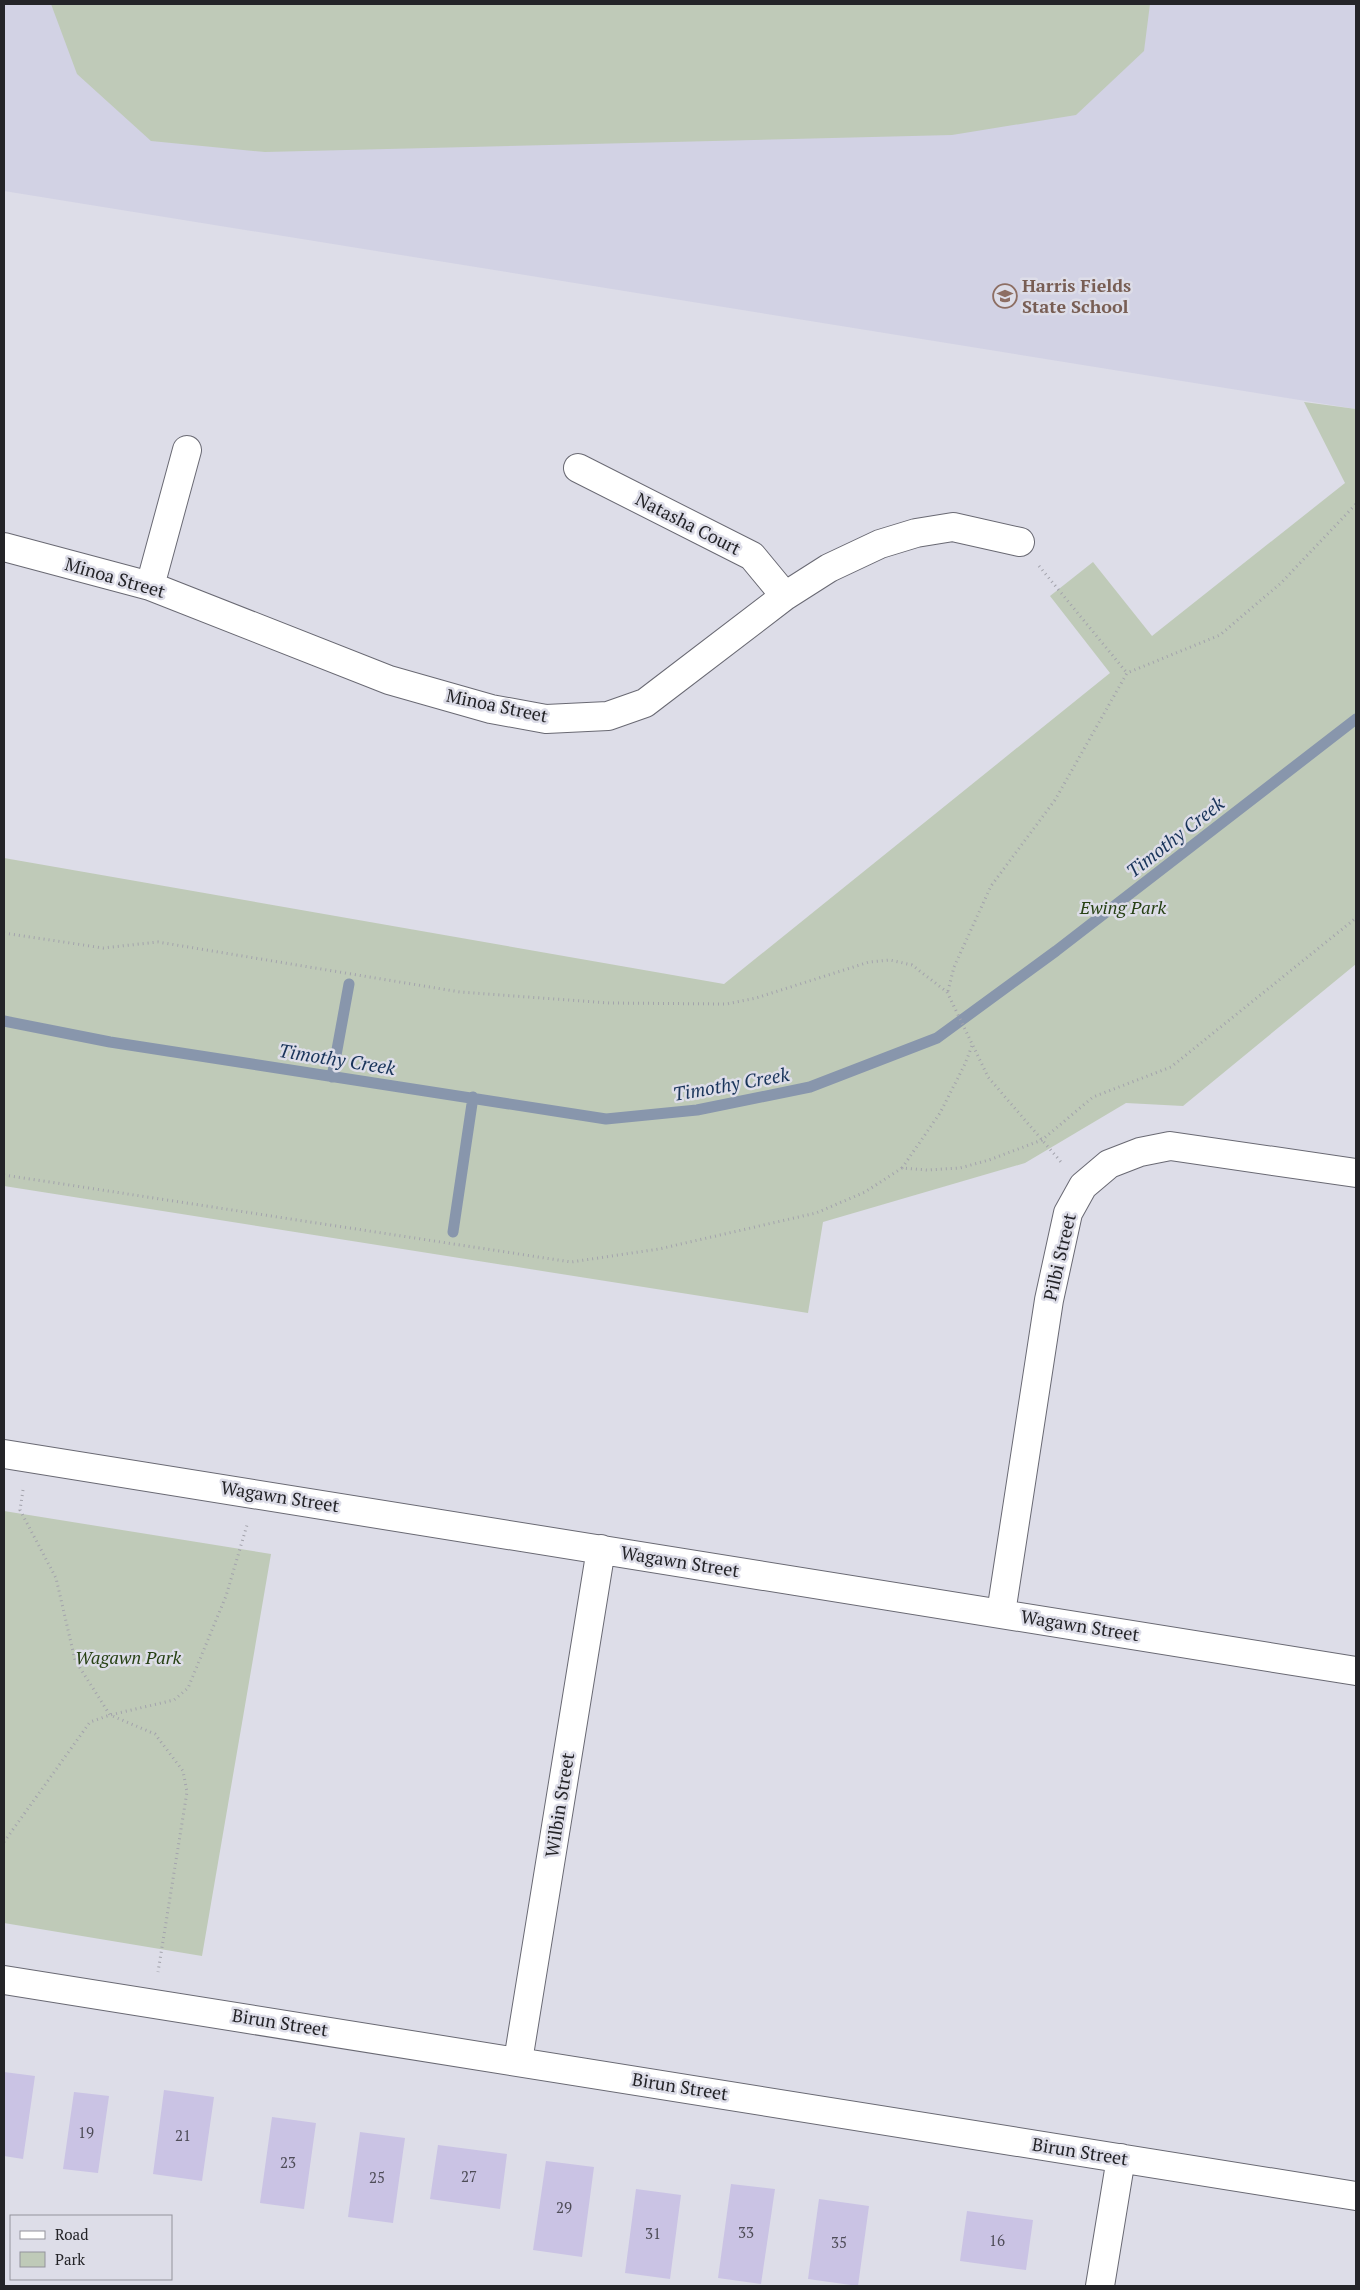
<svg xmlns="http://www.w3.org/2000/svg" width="1360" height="2290" font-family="'PT Serif',serif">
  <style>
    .built { fill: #d2d2e4 }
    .green { fill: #bfcab8 }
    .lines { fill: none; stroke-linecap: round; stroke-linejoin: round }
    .stream { stroke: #8896ac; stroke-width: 11 }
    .building { fill: #cac3e4 }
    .minor-casing { stroke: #696973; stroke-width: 30 }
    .path { stroke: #a3a3ac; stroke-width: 3; stroke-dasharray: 1 4; stroke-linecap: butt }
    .minor { stroke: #fff; stroke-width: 28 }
    .labels { text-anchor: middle; stroke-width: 5; stroke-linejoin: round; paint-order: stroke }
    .number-label { font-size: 15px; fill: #4e4c57 }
    .education-label { font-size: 18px; font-weight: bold; fill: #785e54; stroke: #dddde8; text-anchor: start }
    .street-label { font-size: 18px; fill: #242428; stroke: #dddde8 }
    .park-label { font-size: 18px; font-style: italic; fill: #274114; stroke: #dddde8 }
    .water-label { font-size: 19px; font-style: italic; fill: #19345a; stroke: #dddde8 }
  </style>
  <rect width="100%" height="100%" fill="#dddde8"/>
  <path class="built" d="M 5,4 L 1356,4 L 1356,409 L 4,191 L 4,15 Z"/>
  <path class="green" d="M 51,4 L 1150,4 L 1144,51 L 1076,115 L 952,135 L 265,152 L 151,141 L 77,74 Z
    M 1304,402 L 1356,409 L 1356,964 L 1183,1106 L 1126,1103 L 1025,1163 L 823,1222 L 808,1313 L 4,1186 L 4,858 L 724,984 L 1110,673 L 1050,596 L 1093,562 L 1152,636 L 1345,483 Z
    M 4,1511 L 271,1554 L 202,1956 L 4,1923 Z"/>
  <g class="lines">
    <path class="stream" d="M 4,1021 L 110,1042 L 606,1119 L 697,1110 L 810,1087 L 937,1038 L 1056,951 L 1356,719
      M 332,1077 L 349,984
      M 453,1232 L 473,1097"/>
  </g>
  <path class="building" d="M 4,2072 L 35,2076 L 23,2159 L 4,2156 Z
    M 164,2090 L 214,2097 L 202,2181 L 153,2174 Z
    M 74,2092 L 109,2096 L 98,2173 L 63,2169 Z
    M 272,2117 L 316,2123 L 304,2209 L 260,2203 Z
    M 360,2132 L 405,2138 L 393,2223 L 348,2217 Z
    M 438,2145 L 507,2154 L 500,2209 L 430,2199 Z
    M 546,2161 L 594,2167 L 582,2257 L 533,2250 Z
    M 731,2184 L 775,2189 L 761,2284 L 718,2278 Z
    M 636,2189 L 681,2195 L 670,2279 L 625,2273 Z
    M 819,2199 L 869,2206 L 858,2286 L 808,2279 Z
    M 967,2211 L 1033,2220 L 1026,2270 L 960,2261 Z"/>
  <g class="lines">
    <g class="minor-casing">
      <path id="minor" d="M 578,468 L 752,556 L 785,596
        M 4,547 L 150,586 L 389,680 L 491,709 L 546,719 L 608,716 L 645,703 L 785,596 L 829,568 L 880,544 L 916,533 L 953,527 L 1020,542
        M 150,586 L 187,450
        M 4,1454 L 1356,1671
        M 1001,1613 L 1049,1300 L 1068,1213 L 1083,1186 L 1109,1164 L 1140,1152 L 1170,1146 L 1356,1173
        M 4,1980 L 1356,2196
        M 518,2061 L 601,1549
        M 1100,2286 L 1121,2158"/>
    </g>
    <path class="path" d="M 1039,566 L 1127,673
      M 4,933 L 103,948 L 158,942 L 460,992 L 609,1003 L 727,1004 L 756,998 L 869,962 L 890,960 L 912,965 L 947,992 L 988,1077 L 1061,1162
      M 948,991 L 954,967 L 991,886 L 1055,800 L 1127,673 L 1220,635 L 1281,583 L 1356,504
      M 902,1168 L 940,1113 L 965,1064 L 973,1043
      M 4,1175 L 571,1262 L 659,1249 L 816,1213 L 865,1192 L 902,1168 L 927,1170 L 960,1168 L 989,1160 L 1042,1140 L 1093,1097 L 1171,1067 L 1356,918
      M 23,1490 L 20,1510 L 56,1578 L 75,1660 L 110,1715 L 155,1734 L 183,1771 L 187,1792 L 158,1972
      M 4,1842 L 90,1722 L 110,1715 L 174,1700 L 188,1688 L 226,1596 L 247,1525"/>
    <use href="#minor" class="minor"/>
  </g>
  <defs>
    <g id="school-ring" transform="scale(1.25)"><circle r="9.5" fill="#dddde8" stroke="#8d6e63" stroke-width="1.5"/><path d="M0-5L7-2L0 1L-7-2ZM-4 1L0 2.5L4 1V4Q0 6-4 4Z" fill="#8d6e63"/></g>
  </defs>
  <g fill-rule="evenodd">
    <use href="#school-ring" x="1005" y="296"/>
  </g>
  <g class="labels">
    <g class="number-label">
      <text x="86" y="2138">19</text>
      <text x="183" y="2141">21</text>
      <text x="288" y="2168">23</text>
      <text x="469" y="2182">27</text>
      <text x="377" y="2183">25</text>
      <text x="564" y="2213">29</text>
      <text x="746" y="2238">33</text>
      <text x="653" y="2239">31</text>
      <text x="997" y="2246">16</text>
      <text x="839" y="2248">35</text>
    </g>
    <g class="education-label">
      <text x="1022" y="292">Harris Fields<tspan x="1022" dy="21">State School</tspan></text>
    </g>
    <g class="street-label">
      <text transform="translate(688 524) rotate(27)" y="6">Natasha Court</text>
      <text transform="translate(115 578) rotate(16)" y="6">Minoa Street</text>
      <text transform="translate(497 706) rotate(12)" y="6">Minoa Street</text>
      <text transform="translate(1060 1257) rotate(-77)" y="6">Pilbi Street</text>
      <text transform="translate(280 1497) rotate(9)" y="6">Wagawn Street</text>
      <text transform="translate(680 1562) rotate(9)" y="6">Wagawn Street</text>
      <text transform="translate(1080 1626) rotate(9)" y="6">Wagawn Street</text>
      <text transform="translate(560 1805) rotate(-81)" y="6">Wilbin Street</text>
      <text transform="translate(280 2023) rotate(9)" y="6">Birun Street</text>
      <text transform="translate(680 2087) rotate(9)" y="6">Birun Street</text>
      <text transform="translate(1080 2152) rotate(9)" y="6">Birun Street</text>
    </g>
    <g class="park-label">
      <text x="1123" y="914">Ewing Park</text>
      <text x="128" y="1664">Wagawn Park</text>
    </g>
    <g class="water-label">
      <text transform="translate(1175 837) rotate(-38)" y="7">Timothy Creek</text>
      <text transform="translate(337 1059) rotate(9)" y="7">Timothy Creek</text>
      <text transform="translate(731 1084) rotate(-10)" y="7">Timothy Creek</text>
    </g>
  </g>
  <rect width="1360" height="2290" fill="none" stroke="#242428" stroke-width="10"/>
  <rect x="10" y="2215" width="162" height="65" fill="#dddde8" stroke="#93939b"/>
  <rect x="20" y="2231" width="25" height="8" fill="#ffffff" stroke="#93939b"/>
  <text x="55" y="2240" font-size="15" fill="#242428">Road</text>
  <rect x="20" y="2252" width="25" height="15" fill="#bfcab8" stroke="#93939b"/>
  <text x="55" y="2265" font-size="15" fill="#242428">Park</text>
</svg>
